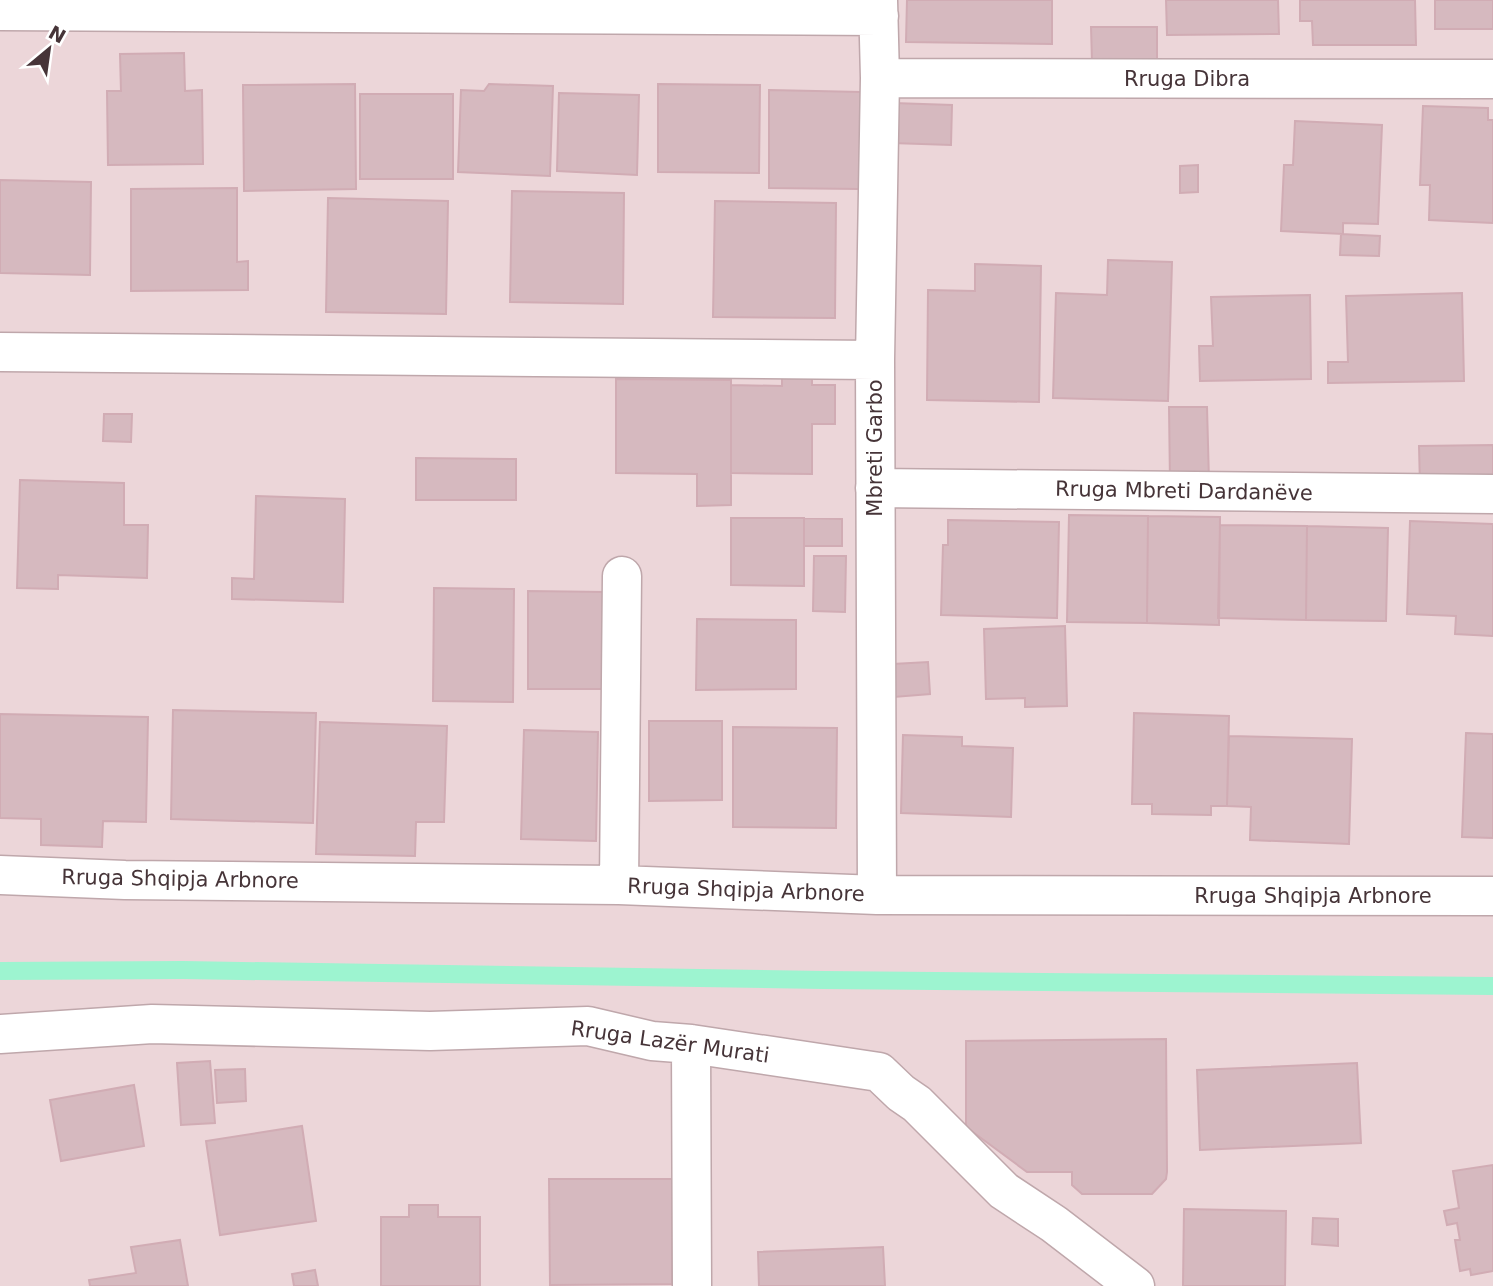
<svg xmlns="http://www.w3.org/2000/svg" width="1493" height="1286" font-family="'DejaVu Sans',sans-serif">
  <style>
    .residential { fill: #ecd6d9 }
    .lines { fill: none; stroke-linecap: round; stroke-linejoin: round }
    .stream { stroke: #9df4d0; stroke-width: 18 }
    .building { fill: #d6b9bf; stroke: #d1acb4; stroke-width: 2 }
    .minor-casing { stroke: #bfa7ab; stroke-width: 41 }
    .minor { stroke: #fff; stroke-width: 38 }
    .labels { text-anchor: middle; stroke-width: 5; stroke-linejoin: round; paint-order: stroke }
    .street-label { font-size: 21px; fill: #463438; stroke: #fff }
  </style>
  <rect width="100%" height="100%" fill="#f3e5e6"/>
  <path class="residential" d="M 0,0 L 1493,0 L 1493,1286 L 0,1286 Z"/>
  <g class="lines">
    <path class="stream" d="M 0,971 L 183,970 L 824,980 L 1493,986"/>
  </g>
  <path class="building" d="M 907,0 L 1052,0 L 1052,44 L 906,42 Z
    M 1166,0 L 1278,0 L 1279,34 L 1167,35 Z
    M 1300,0 L 1415,0 L 1416,45 L 1313,45 L 1312,21 L 1300,21 Z
    M 1435,0 L 1493,0 L 1493,29 L 1435,29 Z
    M 1091,27 L 1157,27 L 1157,61 L 1092,61 Z
    M 184,53 L 185,91 L 202,90 L 203,164 L 108,165 L 107,91 L 121,91 L 120,54 Z
    M 355,84 L 356,189 L 244,191 L 243,85 Z
    M 489,84 L 553,86 L 550,176 L 458,172 L 461,90 L 484,91 Z
    M 658,84 L 760,85 L 759,173 L 658,172 Z
    M 769,90 L 861,92 L 859,189 L 769,188 Z
    M 559,93 L 639,95 L 637,175 L 557,171 Z
    M 360,94 L 453,94 L 453,179 L 360,179 Z
    M 893,103 L 952,105 L 951,145 L 892,143 Z
    M 1423,106 L 1488,108 L 1488,120 L 1493,120 L 1493,223 L 1429,220 L 1430,185 L 1420,185 Z
    M 1295,121 L 1382,125 L 1378,224 L 1343,223 L 1343,234 L 1281,231 L 1284,165 L 1293,165 Z
    M 1198,165 L 1198,192 L 1180,193 L 1180,166 Z
    M 0,180 L 91,182 L 90,275 L 0,273 Z
    M 237,188 L 237,262 L 248,261 L 248,290 L 131,291 L 131,189 Z
    M 512,191 L 624,193 L 623,304 L 510,302 Z
    M 328,198 L 448,201 L 446,314 L 326,312 Z
    M 715,201 L 836,203 L 835,318 L 713,317 Z
    M 1341,234 L 1380,236 L 1379,256 L 1340,255 Z
    M 1108,260 L 1172,262 L 1168,401 L 1053,398 L 1056,293 L 1107,295 Z
    M 975,264 L 1041,266 L 1039,402 L 927,400 L 928,290 L 975,291 Z
    M 1462,293 L 1464,381 L 1328,383 L 1328,362 L 1348,362 L 1346,296 Z
    M 1310,295 L 1311,379 L 1200,381 L 1199,346 L 1213,346 L 1211,297 Z
    M 782,375 L 812,375 L 812,385 L 835,385 L 835,424 L 812,424 L 812,474 L 731,473 L 731,385 L 782,386 Z
    M 616,379 L 731,380 L 731,505 L 697,506 L 697,474 L 616,473 Z
    M 1169,407 L 1207,407 L 1209,481 L 1170,482 Z
    M 104,414 L 132,414 L 131,442 L 103,441 Z
    M 1493,445 L 1493,484 L 1420,486 L 1419,446 Z
    M 416,458 L 516,459 L 516,500 L 416,500 Z
    M 20,480 L 124,483 L 124,525 L 148,525 L 147,578 L 58,575 L 58,589 L 17,588 Z
    M 256,496 L 345,499 L 343,602 L 232,599 L 232,578 L 254,579 Z
    M 1069,515 L 1148,516 L 1147,623 L 1067,622 Z
    M 1148,516 L 1220,517 L 1219,625 L 1147,623 Z
    M 731,518 L 804,518 L 804,586 L 731,585 Z
    M 804,518 L 842,519 L 842,546 L 804,546 Z
    M 948,520 L 1059,522 L 1057,618 L 941,615 L 943,545 L 948,545 Z
    M 1410,521 L 1493,524 L 1493,636 L 1455,634 L 1456,616 L 1407,614 Z
    M 1220,525 L 1307,526 L 1306,620 L 1218,618 Z
    M 1307,526 L 1388,528 L 1386,621 L 1306,620 Z
    M 814,556 L 846,556 L 845,612 L 813,611 Z
    M 434,588 L 514,589 L 513,702 L 433,701 Z
    M 528,591 L 606,592 L 606,689 L 528,689 Z
    M 697,619 L 796,620 L 796,689 L 696,690 Z
    M 1065,626 L 1067,706 L 1025,707 L 1025,698 L 986,699 L 984,629 Z
    M 928,662 L 930,694 L 894,697 L 893,664 Z
    M 173,710 L 316,713 L 313,823 L 171,819 Z
    M 1134,713 L 1229,716 L 1227,806 L 1211,806 L 1211,815 L 1152,814 L 1152,804 L 1132,804 Z
    M 0,714 L 148,717 L 146,822 L 103,821 L 102,847 L 41,845 L 41,819 L 0,818 Z
    M 649,721 L 722,721 L 722,800 L 649,801 Z
    M 320,722 L 447,726 L 444,822 L 416,822 L 415,856 L 316,854 Z
    M 733,727 L 837,728 L 836,828 L 733,827 Z
    M 524,730 L 598,732 L 596,841 L 521,839 Z
    M 1466,733 L 1493,734 L 1493,838 L 1462,837 Z
    M 903,735 L 962,737 L 962,746 L 1013,748 L 1011,817 L 901,813 Z
    M 1229,736 L 1352,739 L 1349,844 L 1250,840 L 1251,807 L 1227,806 Z
    M 1166,1039 L 1167,1172 L 1166,1179 L 1152,1194 L 1082,1194 L 1072,1185 L 1072,1172 L 1027,1172 L 966,1127 L 966,1041 Z
    M 210,1061 L 215,1123 L 181,1125 L 177,1063 Z
    M 1357,1063 L 1361,1143 L 1200,1150 L 1197,1070 Z
    M 245,1069 L 246,1101 L 217,1103 L 215,1070 Z
    M 134,1085 L 144,1146 L 61,1161 L 50,1100 Z
    M 302,1126 L 316,1221 L 220,1235 L 206,1141 Z
    M 1493,1165 L 1493,1271 L 1471,1275 L 1470,1269 L 1460,1271 L 1455,1240 L 1460,1240 L 1457,1223 L 1447,1225 L 1444,1211 L 1459,1208 L 1453,1171 Z
    M 549,1179 L 672,1179 L 672,1284 L 550,1285 Z
    M 409,1205 L 438,1205 L 438,1217 L 480,1217 L 480,1286 L 381,1286 L 381,1217 L 409,1217 Z
    M 1184,1209 L 1286,1211 L 1285,1286 L 1183,1286 Z
    M 1313,1218 L 1338,1219 L 1338,1246 L 1312,1244 Z
    M 180,1240 L 188,1286 L 90,1286 L 89,1280 L 136,1273 L 131,1247 Z
    M 883,1247 L 885,1286 L 759,1286 L 758,1252 Z
    M 315,1270 L 318,1286 L 294,1286 L 292,1274 Z"/>
  <g class="lines">
    <g class="minor-casing">
      <path id="minor" d="M 0,11 L 879,16
        M 880,78 L 1493,79
        M 0,352 L 875,360
        M 875,488 L 1493,494
        M 0,875 L 125,880 L 619,885 L 877,895 L 1493,896
        M 619,885 L 622,576
        M 877,895 L 875,360 L 880,78 L 878,0
        M 0,1034 L 152,1024 L 430,1031 L 588,1026 L 652,1041 L 691,1044 L 879,1072 L 901,1093 L 917,1104 L 1004,1191 L 1054,1224 L 1135,1286
        M 691,1044 L 692,1286"/>
    </g>
    <use href="#minor" class="minor"/>
  </g>
  <g class="labels">
    <g class="street-label">
      <text x="1187" y="86">Rruga Dibra</text>
      <text transform="translate(875 448) rotate(-90)" y="7">Mbreti Garbo</text>
      <text transform="translate(1184 491) rotate(1)" y="7">Rruga Mbreti Dardanëve</text>
      <text transform="translate(180 879) rotate(1)" y="7">Rruga Shqipja Arbnore</text>
      <text transform="translate(746 890) rotate(2)" y="7">Rruga Shqipja Arbnore</text>
      <text x="1313" y="903">Rruga Shqipja Arbnore</text>
      <text transform="translate(670 1042) rotate(8)" y="7">Rruga Lazër Murati</text>
    </g>
  </g>
  <g transform="translate(49 49) rotate(29)" stroke="#ffffff" stroke-width="5" paint-order="stroke">
  <path d="M0-5L12 26L0 18L-12 26Z" fill="#463438"/>
  <text y="-10" font-size="19" font-weight="bold" text-anchor="middle" fill="#463438">N</text>
  </g>
</svg>
